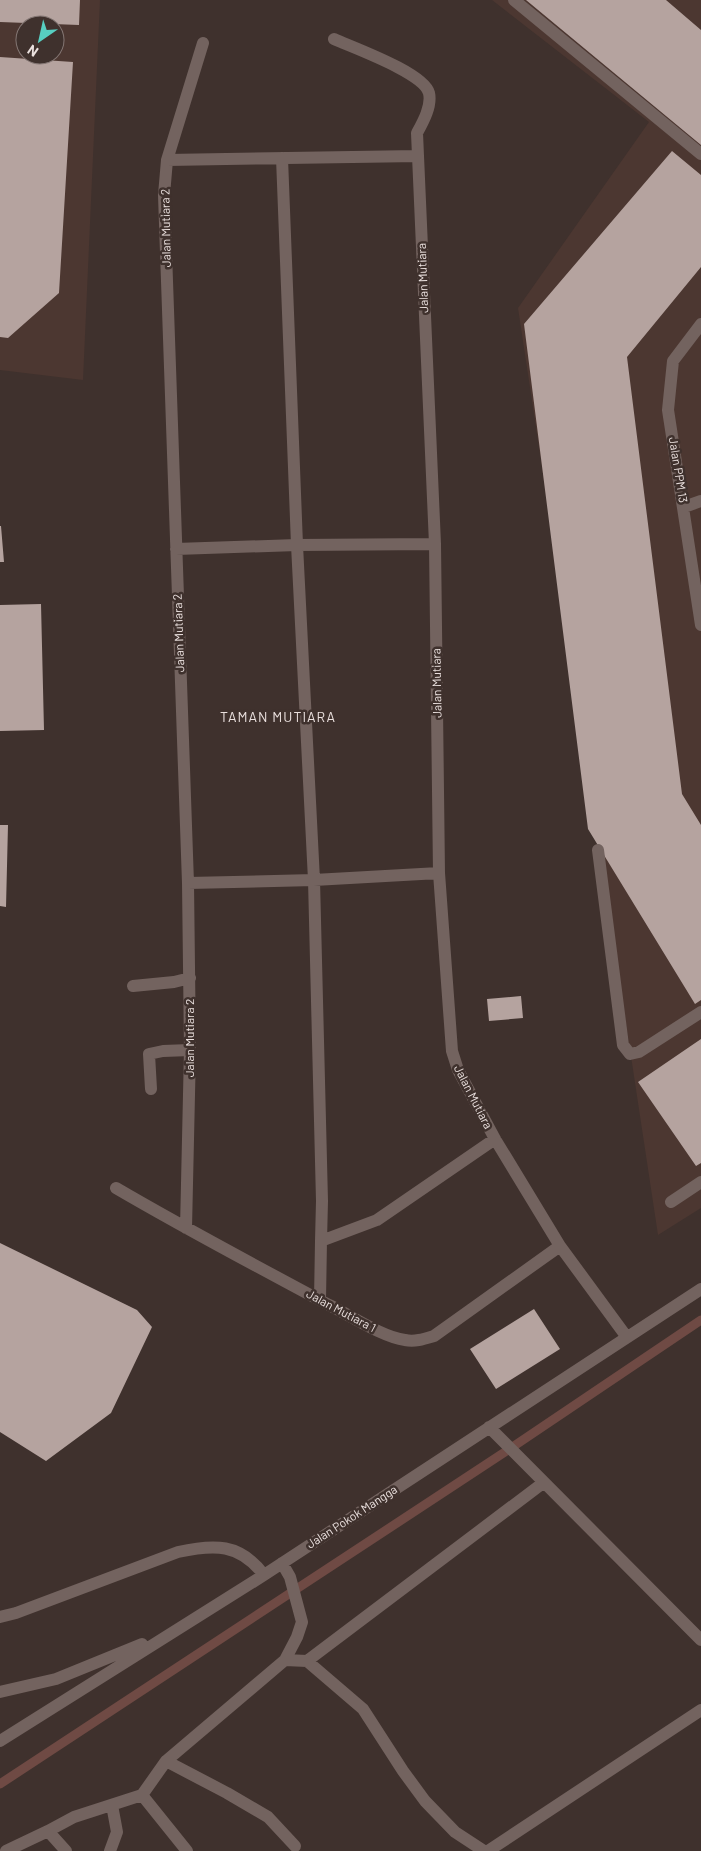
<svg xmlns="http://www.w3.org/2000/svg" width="701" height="1851" font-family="Barlow,sans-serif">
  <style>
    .built { fill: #4c3731; fill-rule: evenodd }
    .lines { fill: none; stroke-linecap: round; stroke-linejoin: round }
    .stream { stroke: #6f4a44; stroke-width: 9 }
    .building { fill: #b5a39f }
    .minor { stroke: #73635f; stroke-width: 12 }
    .labels { text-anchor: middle; stroke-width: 5; stroke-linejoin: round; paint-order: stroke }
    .street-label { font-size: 12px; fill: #ebe1df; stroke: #3f312d }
    .neighbourhood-label { font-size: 14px; letter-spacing: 1px; fill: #ebe1df; stroke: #3f312d }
  </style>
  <rect width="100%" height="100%" fill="#3f312d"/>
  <path class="built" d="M 0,0 L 100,0 L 83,380 L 0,370 ZM 25,25 L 55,25 L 55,55 L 25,55 Z
    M 492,0 L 701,0 L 701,1208 L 658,1235 L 518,308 L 649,122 Z"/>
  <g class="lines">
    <path class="stream" d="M 0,1784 L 511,1448 L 701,1320"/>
  </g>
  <path class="building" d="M 0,0 L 80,0 L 79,25 L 0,22 Z
    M 526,0 L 666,0 L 701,30 L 701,145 Z
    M 0,57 L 73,62 L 59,293 L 8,338 L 0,337 Z
    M 672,151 L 701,175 L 701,267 L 627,357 L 682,794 L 701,825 L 701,1000 L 695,1004 L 588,829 L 524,324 Z
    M 0,526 L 1,526 L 4,562 L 0,562 Z
    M 41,604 L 44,730 L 0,731 L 0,605 Z
    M 0,825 L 8,825 L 6,907 L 0,906 Z
    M 521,996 L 523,1018 L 489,1021 L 487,999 Z
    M 701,1039 L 701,1163 L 696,1166 L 638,1082 Z
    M 0,1243 L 137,1310 L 152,1327 L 111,1413 L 46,1461 L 0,1432 Z
    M 534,1309 L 560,1349 L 496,1389 L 470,1349 Z"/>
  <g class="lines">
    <path class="minor" d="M 514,0 L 701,154
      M 334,39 C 354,48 424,73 429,93 C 432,106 423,122 417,133 L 435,544 L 439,873 L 452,1051 L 458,1070 L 495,1139 L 560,1246 L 626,1336
      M 282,158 L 297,545 L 314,880 L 322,1201 L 321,1241 L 377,1220 L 495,1139
      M 167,160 L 418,156
      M 701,324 L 673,361 L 668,410 L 701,625
      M 684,507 L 701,501
      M 176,549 L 297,545 L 435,544
      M 598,850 L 623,1045 L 630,1054 L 639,1052 L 701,1012
      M 188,883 L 314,880 L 439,873
      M 133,986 L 174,982 L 190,978
      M 151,1089 L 149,1054 L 163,1051 L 190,1050
      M 116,1188 C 186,1229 258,1267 329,1305 C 350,1315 382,1337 405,1340 C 415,1342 424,1339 434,1336 L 560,1246
      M 671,1202 L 701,1182
      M 186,1228 L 190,1050 L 188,883 L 164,195 L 167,160 L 203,43
      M 320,1300 L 321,1241
      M 489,1427 L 701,1640
      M 0,1617 L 16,1613 L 178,1552 C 214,1544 240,1543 264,1575
      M 285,1660 L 307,1661 L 363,1709 L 403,1771 L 425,1801 L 455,1832 L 484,1851
      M 307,1661 L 543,1483
      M 0,1692 L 56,1679 L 142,1644
      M 0,1741 L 264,1575 L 701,1289
      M 166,1761 L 227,1793 L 268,1817 L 295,1846
      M 142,1795 L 187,1851
      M 48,1831 L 66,1851
      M 6,1851 L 48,1831 L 74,1817 L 142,1795 L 166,1761 L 285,1660 L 297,1637 L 302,1622 L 290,1577 L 282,1563
      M 110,1851 L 117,1832 L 112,1805
      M 488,1851 L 701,1710"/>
  </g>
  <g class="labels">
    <g class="street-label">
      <text transform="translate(166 228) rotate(-91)" y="4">Jalan Mutiara 2</text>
      <text transform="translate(423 278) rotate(-92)" y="4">Jalan Mutiara</text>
      <text transform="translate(678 470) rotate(81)" y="4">Jalan PPM 13</text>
      <text transform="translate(179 633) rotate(-92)" y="4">Jalan Mutiara 2</text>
      <text transform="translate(437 683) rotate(-91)" y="4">Jalan Mutiara</text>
      <text transform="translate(190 1038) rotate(-90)" y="4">Jalan Mutiara 2</text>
      <text transform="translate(473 1097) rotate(63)" y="4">Jalan Mutiara</text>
      <text transform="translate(341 1311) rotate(28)" y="4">Jalan Mutiara 1</text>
      <text transform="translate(352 1517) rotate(-33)" y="4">Jalan Pokok Mangga</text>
    </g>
    <g class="neighbourhood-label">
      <text x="278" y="722">TAMAN MUTIARA</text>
    </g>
  </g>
  <g transform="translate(40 40) rotate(214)"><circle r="24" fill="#3f312d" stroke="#847774"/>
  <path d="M0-4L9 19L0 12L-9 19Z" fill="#57cec1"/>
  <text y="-8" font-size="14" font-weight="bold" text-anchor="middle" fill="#ebe1df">N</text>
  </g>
</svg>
